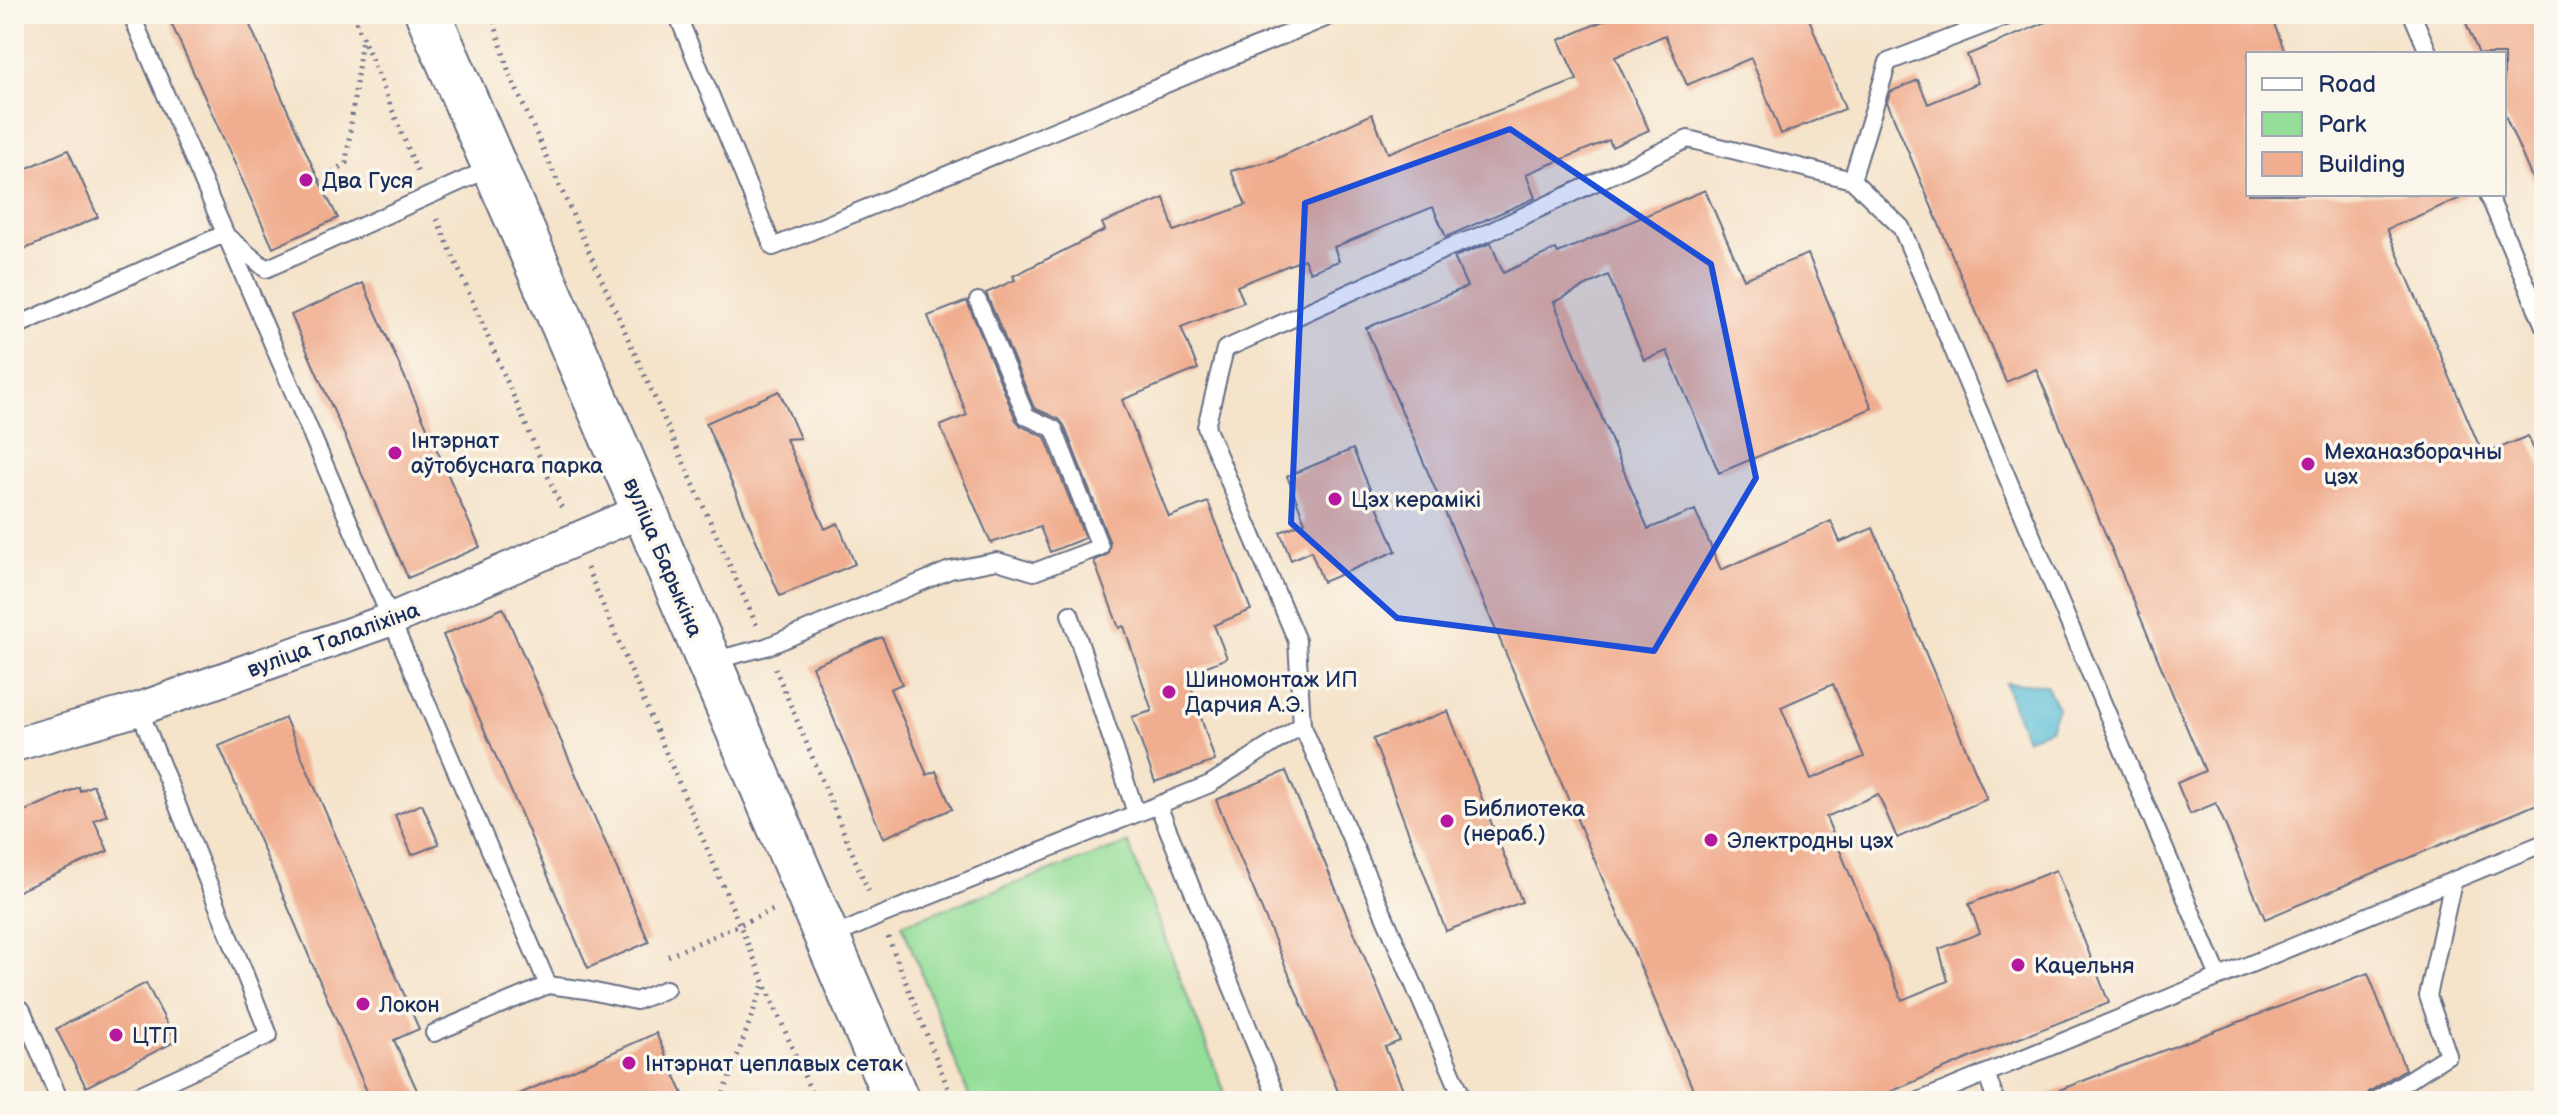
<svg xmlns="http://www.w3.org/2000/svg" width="2558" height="1115" font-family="'Balsamiq Sans',sans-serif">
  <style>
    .green { fill: #94de99; stroke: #58867c; stroke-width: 2 }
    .water { fill: #59bed7; stroke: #3a769a; stroke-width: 2 }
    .building { fill: #f0ad8f; fill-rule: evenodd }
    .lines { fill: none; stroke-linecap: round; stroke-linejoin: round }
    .service-casing { stroke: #676e84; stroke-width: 20 }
    .minor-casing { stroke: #676e84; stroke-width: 36 }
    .primary-casing { stroke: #676e84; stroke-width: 48 }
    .path { stroke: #676e84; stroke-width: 5; stroke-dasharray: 2 6; stroke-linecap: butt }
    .service { stroke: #fff; stroke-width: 16 }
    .minor { stroke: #fff; stroke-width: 32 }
    .primary { stroke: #fff; stroke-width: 44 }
    .marked { fill: #1d4ed8; fill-opacity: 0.2; stroke: #1d4ed8; stroke-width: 6; stroke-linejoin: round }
    .poi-dot { fill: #b5179e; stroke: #fbf7ec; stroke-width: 3 }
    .labels { text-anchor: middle; stroke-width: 7; stroke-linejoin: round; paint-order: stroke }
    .poi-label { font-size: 22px; fill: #1b2f5e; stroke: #fbf7ec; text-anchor: start }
    .street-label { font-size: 22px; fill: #1b2f5e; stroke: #fbf7ec }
  </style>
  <rect width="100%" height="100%" fill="#fbf7ec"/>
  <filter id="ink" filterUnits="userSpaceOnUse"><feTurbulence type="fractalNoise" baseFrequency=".0125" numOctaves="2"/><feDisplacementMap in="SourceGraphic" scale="16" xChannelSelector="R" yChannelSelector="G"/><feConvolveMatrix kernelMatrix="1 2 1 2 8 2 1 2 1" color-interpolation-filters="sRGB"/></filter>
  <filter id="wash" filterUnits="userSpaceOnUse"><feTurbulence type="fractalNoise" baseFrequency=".006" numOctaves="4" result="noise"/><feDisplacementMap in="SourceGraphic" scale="32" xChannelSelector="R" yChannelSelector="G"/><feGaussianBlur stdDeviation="1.8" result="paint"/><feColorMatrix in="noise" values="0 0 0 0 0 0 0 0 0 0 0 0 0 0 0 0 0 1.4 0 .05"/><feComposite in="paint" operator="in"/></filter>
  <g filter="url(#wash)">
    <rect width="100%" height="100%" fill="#f5e3ca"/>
    <path class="green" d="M 1128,843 L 1228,1101 L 971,1101 L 902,924 Z"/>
    <path class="water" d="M 2005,683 L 2046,685 L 2058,708 L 2050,729 L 2026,739 Z"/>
    <g id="blocks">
      <path class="building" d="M 167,14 L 245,14 L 319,181 L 338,218 L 273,248 Z
        M 1619,14 L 1807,14 L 1845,109 L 1781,134 L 1751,58 L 1687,85 L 1665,35 L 1615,57 L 1649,130 L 1612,147 L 1609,140 L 1526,174 L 1535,198 L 1446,237 L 1433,207 L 1334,247 L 1339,261 L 1310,272 L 1304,259 L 1237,286 L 1244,302 L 1181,327 L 1198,369 L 1122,400 L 1169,517 L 1208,502 L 1251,610 L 1214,625 L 1227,658 L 1187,674 L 1215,761 L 1155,782 L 1132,717 L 1152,711 L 1124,626 L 1119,628 L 1094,561 L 1108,554 L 1110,543 L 1064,425 L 1059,419 L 1034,408 L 986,293 L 1015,280 L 1013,276 L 1105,230 L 1102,223 L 1164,198 L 1174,231 L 1246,205 L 1231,171 L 1274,160 L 1372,114 L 1388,153 L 1577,80 L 1559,40 Z
        M 2066,14 L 2270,14 L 2286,54 L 2248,54 L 2248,194 L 2470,194 L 2387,229 L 2483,455 L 2528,436 L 2544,473 L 2544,801 L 2265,919 L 2216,803 L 2190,814 L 2177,783 L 2205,771 L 2036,369 L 2006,382 L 1887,102 L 1890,92 L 1918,80 L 1928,104 L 1978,83 L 1967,55 Z
        M 2462,14 L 2544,14 L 2544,206 L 2504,113 L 2504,54 L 2479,54 Z
        M 68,150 L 98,217 L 14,254 L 14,174 Z
        M 1705,190 L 1744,279 L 1808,254 L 1872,408 L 1719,473 L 1667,351 L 1644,360 L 1608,275 L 1554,302 L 1648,529 L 1695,510 L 1721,570 L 1831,521 L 1840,542 L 1873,528 L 1987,799 L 1897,838 L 1878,794 L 1826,817 L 1902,1000 L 1948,981 L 1939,949 L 1980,933 L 1969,904 L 2056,870 L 2109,1003 L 1979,1054 L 1869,1101 L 1698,1101 L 1366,328 L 1467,287 L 1454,257 L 1491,243 L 1503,273 L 1556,249 L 1558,253 ZM 1833,684 L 1864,757 L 1811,779 L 1781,707 Z
        M 363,283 L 480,547 L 408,578 L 291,315 Z
        M 967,301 L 1016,420 L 1021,426 L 1045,437 L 1085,538 L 1050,552 L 1040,527 L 991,543 L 940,426 L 967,415 L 928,316 Z
        M 779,391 L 800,438 L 786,439 L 825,529 L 838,523 L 855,564 L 780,596 L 706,423 Z
        M 1353,449 L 1396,551 L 1323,582 L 1311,551 L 1291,560 L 1280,532 L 1305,522 L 1287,476 Z
        M 503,608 L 649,942 L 588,968 L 443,635 Z
        M 882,637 L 902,684 L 890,689 L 927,775 L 936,771 L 952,809 L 883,838 L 812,666 Z
        M 1448,711 L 1522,902 L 1446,931 L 1373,739 Z
        M 285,718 L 419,1029 L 394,1040 L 422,1101 L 371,1101 L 219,746 Z
        M 1286,771 L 1400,1041 L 1385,1047 L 1408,1101 L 1342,1101 L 1216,800 Z
        M 93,785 L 107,815 L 94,820 L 108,851 L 14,893 L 14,816 L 79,787 L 80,791 Z
        M 422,804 L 439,844 L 412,855 L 395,815 Z
        M 2368,973 L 2405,1069 L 2369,1092 L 2364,1101 L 2038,1101 L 2038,1098 Z
        M 146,983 L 176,1041 L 86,1087 L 56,1029 Z
        M 656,1033 L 686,1101 L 504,1101 Z"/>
    </g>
  </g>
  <g filter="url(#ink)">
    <use href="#blocks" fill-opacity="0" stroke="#676e84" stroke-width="2"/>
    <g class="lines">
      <g class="service-casing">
        <path id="service" d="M 131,14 L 548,985 L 434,1033
          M 677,14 L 773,247 L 1335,14
          M 2412,14 L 2429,54
          M 1852,180 L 1888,62 L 2013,14
          M 2488,194 L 2544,326
          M 14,327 L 224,234 L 266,269 L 493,167
          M 1070,614 L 1136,813
          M 711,661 L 766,647 L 950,570 L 997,561 L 1034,572 L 1100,547 L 1054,429 L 1026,416 L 978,301
          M 1302,725 L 1297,641 L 1206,427 L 1225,349 L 1450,247 L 1487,233 L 1688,139 L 1852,180 L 1901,227 L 2219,977
          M 1158,805 L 1210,784 L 1302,725 L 1464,1101
          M 830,938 L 879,916 L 1158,805 L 1278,1101
          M 548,985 L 586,990 L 636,1001 L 666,989
          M 22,1010 L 60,1101
          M 1986,1073 L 1996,1101
          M 126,1101 L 269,1035 L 139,709
          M 1919,1101 L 2544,843
          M 2375,1101 L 2448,1055 L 2428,996 L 2453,881"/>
      </g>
      <g class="minor-casing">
        <path id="minor" d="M 14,745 L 139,709 L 392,619 L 644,510"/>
      </g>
      <g class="primary-casing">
        <path id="primary" d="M 428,14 L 644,510 L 897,1101"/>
      </g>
      <path class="path" d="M 353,14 L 418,173
        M 492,14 L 509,73 L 757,626
        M 319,181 L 346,163 L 362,37
        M 437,219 L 563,511
        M 587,568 L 815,1101
        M 775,668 L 870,895
        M 888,937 L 953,1101
        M 668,956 L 773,910
        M 721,1101 L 764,982"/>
      <use href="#service" class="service"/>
      <use href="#minor" class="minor"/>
      <use href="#primary" class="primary"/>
    </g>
  </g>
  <path class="marked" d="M 1510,129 L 1711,264 L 1756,478 L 1654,651 L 1397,618 L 1291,523 L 1305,203 Z"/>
  <g class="poi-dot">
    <circle cx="306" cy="180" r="8"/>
    <circle cx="395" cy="453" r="8"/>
    <circle cx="2308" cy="464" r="8"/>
    <circle cx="1335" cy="499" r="8"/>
    <circle cx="1169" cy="692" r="8"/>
    <circle cx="1447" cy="821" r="8"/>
    <circle cx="1711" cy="840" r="8"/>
    <circle cx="2018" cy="965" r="8"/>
    <circle cx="363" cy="1004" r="8"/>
    <circle cx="116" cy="1035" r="8"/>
    <circle cx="629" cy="1063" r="8"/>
  </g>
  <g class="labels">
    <g class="poi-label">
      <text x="322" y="188">Два Гуся</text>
      <text x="411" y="448">Інтэрнат<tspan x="411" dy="25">аўтобуснага парка</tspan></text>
      <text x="2324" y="459">Механазборачны<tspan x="2324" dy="25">цэх</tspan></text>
      <text x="1351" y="507">Цэх керамікі</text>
      <text x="1185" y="687">Шиномонтаж ИП<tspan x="1185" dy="25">Дарчия А.Э.</tspan></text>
      <text x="1463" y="816">Библиотека<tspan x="1463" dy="25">(нераб.)</tspan></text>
      <text x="1727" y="848">Электродны цэх</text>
      <text x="2034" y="973">Кацельня</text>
      <text x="379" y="1012">Локон</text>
      <text x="132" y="1043">ЦТП</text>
      <text x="645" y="1071">Інтэрнат цеплавых сетак</text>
    </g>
    <g class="street-label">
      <text transform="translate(664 557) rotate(67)" y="8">вуліца Барыкіна</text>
      <text transform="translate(333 639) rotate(-20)" y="8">вуліца Талаліхіна</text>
    </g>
  </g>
  <rect width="2558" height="1115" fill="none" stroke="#fbf7ec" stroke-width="48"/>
  <rect x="2246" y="52" width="260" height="144" fill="#fbf7ec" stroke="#a1a7b3" stroke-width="2"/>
  <rect x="2262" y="78" width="40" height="12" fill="#ffffff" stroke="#a1a7b3" stroke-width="2"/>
  <text x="2318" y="92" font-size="24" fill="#1b2f5e">Road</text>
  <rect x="2262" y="112" width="40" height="24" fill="#94de99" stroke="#a1a7b3" stroke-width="2"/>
  <text x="2318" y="132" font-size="24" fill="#1b2f5e">Park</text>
  <rect x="2262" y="152" width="40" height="24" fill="#f0ad8f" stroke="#a1a7b3" stroke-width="2"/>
  <text x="2318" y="172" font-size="24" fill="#1b2f5e">Building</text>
</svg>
